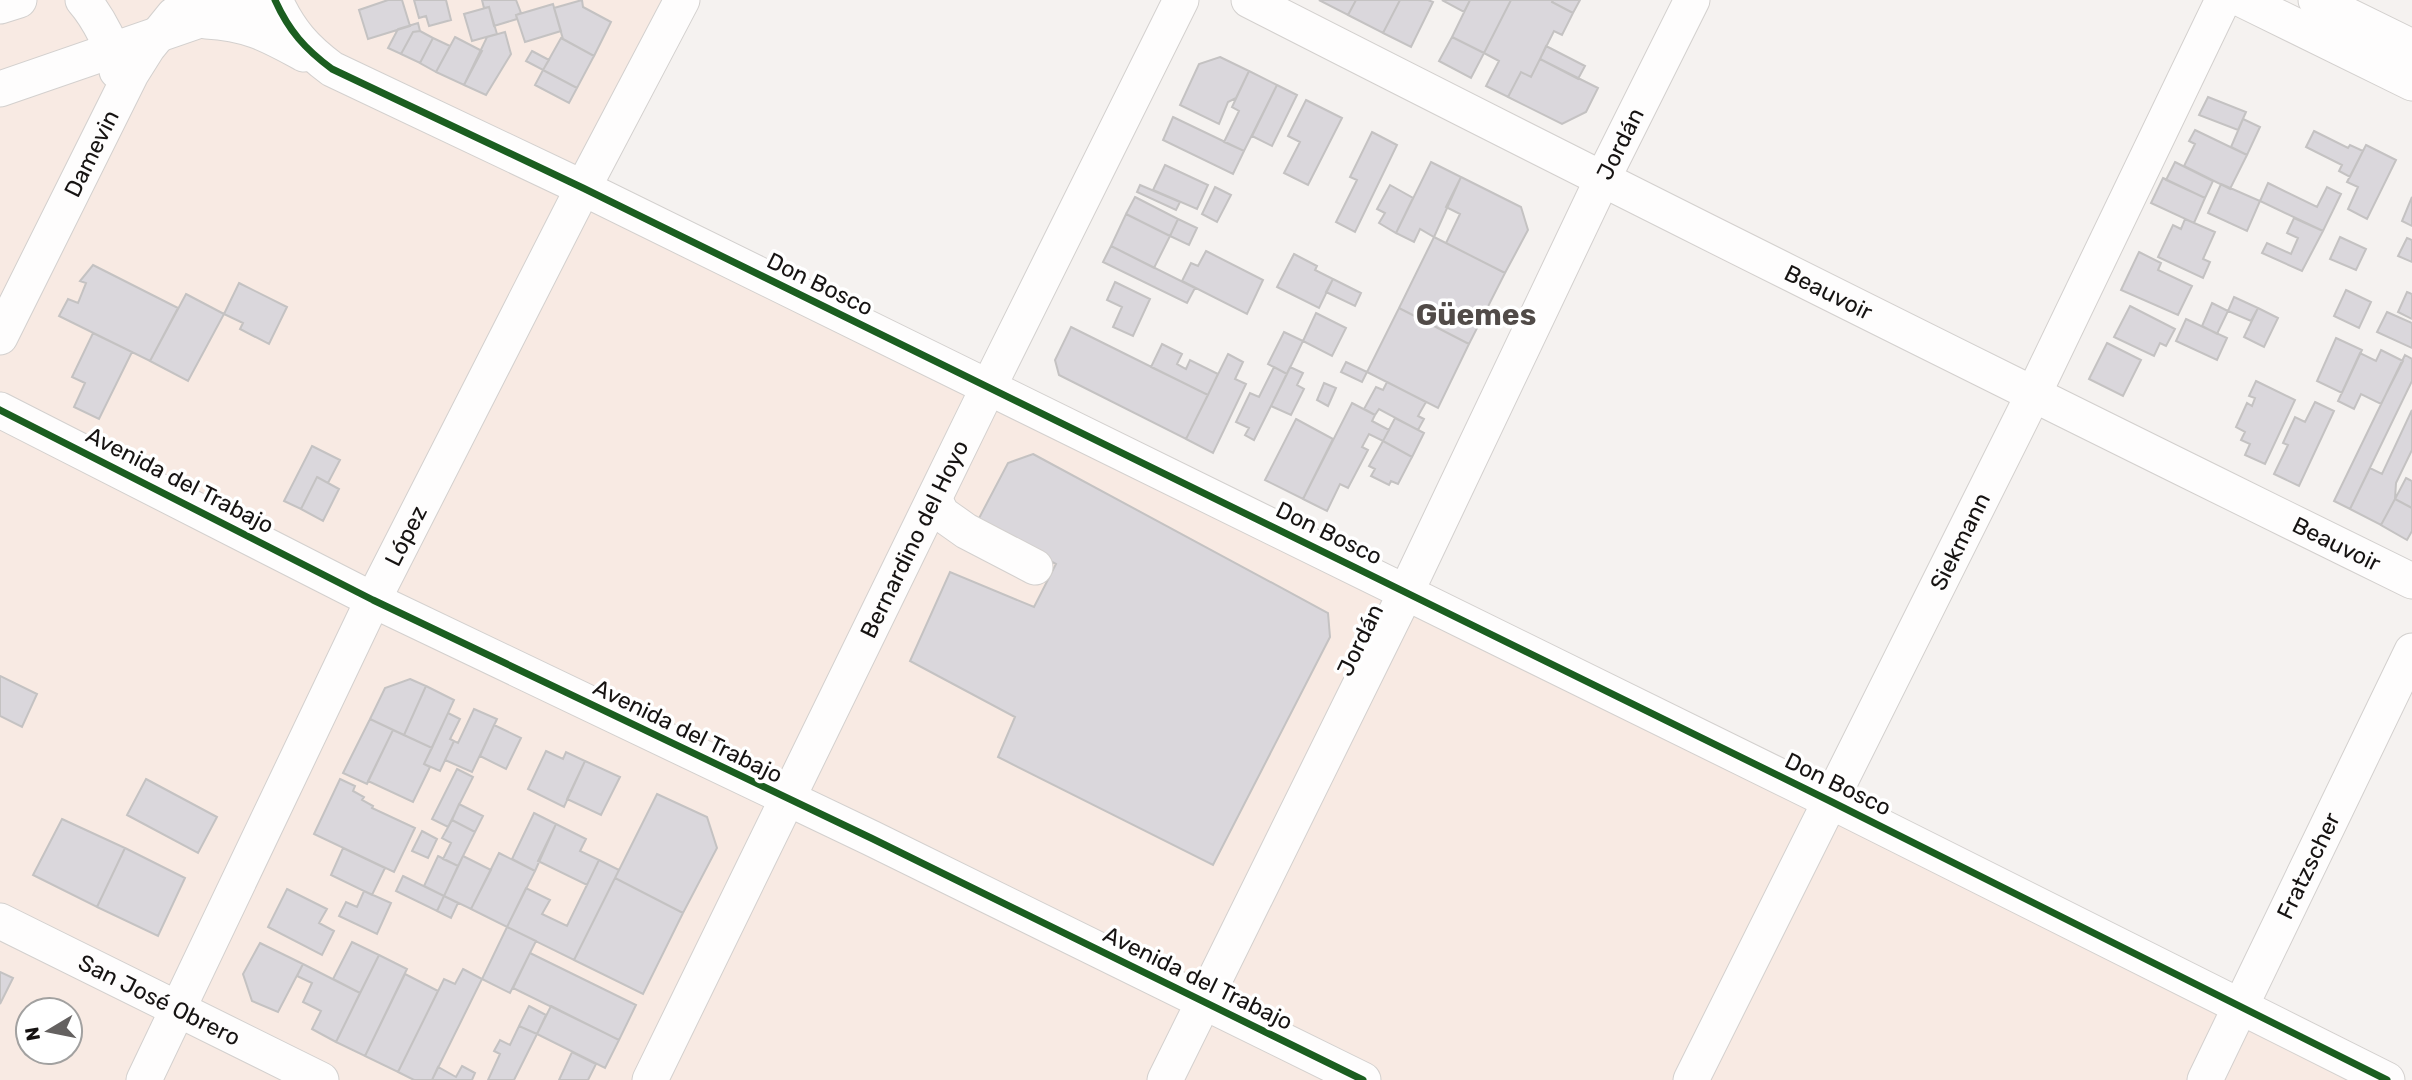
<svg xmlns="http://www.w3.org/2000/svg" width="2412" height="1080" font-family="Rubik,sans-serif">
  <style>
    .commercial { fill: #f8eae3; fill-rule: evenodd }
    .building { fill: #dad7dc; stroke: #c4c2c2; stroke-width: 2 }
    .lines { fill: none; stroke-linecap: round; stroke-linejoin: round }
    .minor-casing { stroke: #d3d0ce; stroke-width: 37 }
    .minor { stroke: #fefdfd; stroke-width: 35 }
    .cycleway-casing { stroke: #fff; stroke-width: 11 }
    .cycleway { stroke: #1b5e20; stroke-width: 7 }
    .labels { text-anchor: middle; stroke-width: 7; stroke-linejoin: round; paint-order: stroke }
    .street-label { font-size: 23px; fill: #161312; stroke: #fff }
    .district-label { font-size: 30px; font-weight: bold; fill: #514b48; stroke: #fff }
  </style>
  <rect width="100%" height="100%" fill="#f5f2f0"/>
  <path class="commercial" d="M 0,0 L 682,0 L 583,188 L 2387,1080 L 0,1080 ZM 28,1010 L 70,1010 L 70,1052 L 28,1052 Z"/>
  <path class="building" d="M 388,0 L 402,0 L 410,26 L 368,39 L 359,10 Z
    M 414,0 L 446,0 L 451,20 L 429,26 L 426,16 L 419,18 Z
    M 482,0 L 516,0 L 521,13 L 516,15 L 517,19 L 494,26 L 489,7 L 484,8 Z
    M 582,0 L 583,7 L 611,22 L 594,56 L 563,39 L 554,8 Z
    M 1319,0 L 1356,0 L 1348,15 Z
    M 1356,0 L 1400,0 L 1383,33 L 1348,15 Z
    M 1400,0 L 1428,0 L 1433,2 L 1411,47 L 1383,33 Z
    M 1442,0 L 1470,0 L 1464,12 Z
    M 1470,0 L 1511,0 L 1484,53 L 1452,37 Z
    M 1511,0 L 1553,0 L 1552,2 L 1573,13 L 1562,35 L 1554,31 L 1531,77 L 1521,72 L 1508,97 L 1486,86 L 1499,61 L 1484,53 Z
    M 1553,0 L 1580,0 L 1573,13 L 1552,2 Z
    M 553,4 L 561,31 L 525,42 L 516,15 Z
    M 489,7 L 497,34 L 472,41 L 464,14 Z
    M 418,23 L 420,31 L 413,32 L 401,54 L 388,48 L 398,29 Z
    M 420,31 L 433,38 L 420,63 L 401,54 L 413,32 Z
    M 505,32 L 511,54 L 486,95 L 464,85 L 487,37 Z
    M 455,37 L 482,51 L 464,85 L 436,72 Z
    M 1452,37 L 1484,53 L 1471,78 L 1439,61 Z
    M 433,38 L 450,46 L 436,72 L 420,63 Z
    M 561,38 L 594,56 L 577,88 L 543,70 Z
    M 1546,46 L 1585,66 L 1578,79 L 1540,59 Z
    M 532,51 L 549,60 L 543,70 L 526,61 Z
    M 1220,57 L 1249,71 L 1236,98 L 1228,102 L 1219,124 L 1180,105 L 1199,64 Z
    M 1540,59 L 1598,88 L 1586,112 L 1562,124 L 1508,97 L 1521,72 L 1531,77 Z
    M 543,70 L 577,88 L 569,103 L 535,85 Z
    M 1249,71 L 1277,85 L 1244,151 L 1224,142 L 1239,111 L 1232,107 Z
    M 1277,85 L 1297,95 L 1272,146 L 1252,136 Z
    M 2208,97 L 2246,112 L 2238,130 L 2199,115 Z
    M 1306,100 L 1342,118 L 1308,185 L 1284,173 L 1300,142 L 1288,136 Z
    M 1173,117 L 1244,151 L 1233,174 L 1163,140 Z
    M 2243,119 L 2260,127 L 2247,155 L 2231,147 Z
    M 2195,130 L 2247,155 L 2230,189 L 2184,166 L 2195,144 L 2189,141 Z
    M 2314,131 L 2348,148 L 2350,145 L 2363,151 L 2350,177 L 2339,171 L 2342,165 L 2306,147 Z
    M 1372,132 L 1397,145 L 1355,232 L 1336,222 L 1357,180 L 1350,177 Z
    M 2366,145 L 2396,160 L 2367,219 L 2348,209 L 2358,187 L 2347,182 Z
    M 1431,162 L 1461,177 L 1434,237 L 1420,229 L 1414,242 L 1396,233 Z
    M 2175,162 L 2213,181 L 2205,198 L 2166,180 Z
    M 1165,165 L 1208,185 L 1197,209 L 1153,190 Z
    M 1461,177 L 1521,207 L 1528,230 L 1505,273 L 1446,243 L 1460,214 L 1446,207 Z
    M 2163,178 L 2205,198 L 2194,223 L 2151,203 Z
    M 2268,183 L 2317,207 L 2327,187 L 2341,194 L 2323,231 L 2260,201 Z
    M 2221,184 L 2260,201 L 2247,231 L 2208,213 Z
    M 1140,185 L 1180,202 L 1176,210 L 1137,192 Z
    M 1390,185 L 1413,198 L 1396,233 L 1379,223 L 1385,213 L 1377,209 Z
    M 1215,187 L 1231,195 L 1217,222 L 1202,214 Z
    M 1135,197 L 1178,219 L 1170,236 L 1126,214 Z
    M 2412,197 L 2412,226 L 2402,221 Z
    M 1126,214 L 1170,236 L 1154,268 L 1111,246 Z
    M 2294,218 L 2323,231 L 2302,271 L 2262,253 L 2267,243 L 2291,254 L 2298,238 L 2287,233 Z
    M 1178,219 L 1197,228 L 1189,245 L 1170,236 Z
    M 2185,219 L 2215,232 L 2203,259 L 2210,262 L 2203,278 L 2158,257 L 2173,225 L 2181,229 Z
    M 1434,237 L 1505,273 L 1469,344 L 1399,308 Z
    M 2340,237 L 2366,249 L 2356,270 L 2330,259 Z
    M 2407,238 L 2412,240 L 2412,262 L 2398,256 Z
    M 1111,246 L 1195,288 L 1187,303 L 1103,262 Z
    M 1206,251 L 1263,280 L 1247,314 L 1182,281 L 1191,263 L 1198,266 Z
    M 2139,252 L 2161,263 L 2158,270 L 2192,286 L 2178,315 L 2121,290 Z
    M 1294,254 L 1317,266 L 1315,270 L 1333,279 L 1319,308 L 1277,287 Z
    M 93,265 L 178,308 L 150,361 L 59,316 L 68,299 L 78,303 L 86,283 L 80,281 Z
    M 1333,279 L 1361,293 L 1355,306 L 1326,292 Z
    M 1115,282 L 1150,299 L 1133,336 L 1113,327 L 1122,307 L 1107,300 Z
    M 239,283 L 287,307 L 269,344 L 240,329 L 243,323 L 224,314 Z
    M 2346,290 L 2371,302 L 2359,328 L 2334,316 Z
    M 2407,292 L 2412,294 L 2412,319 L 2398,312 Z
    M 186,294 L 224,314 L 188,381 L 150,361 Z
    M 2234,297 L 2258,308 L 2251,321 L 2228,311 Z
    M 2212,303 L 2228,311 L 2217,334 L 2202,326 Z
    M 2130,306 L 2175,329 L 2166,346 L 2160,343 L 2154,356 L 2114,337 Z
    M 1399,308 L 1469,344 L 1438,408 L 1367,372 Z
    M 2258,308 L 2278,318 L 2264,347 L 2244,337 Z
    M 2387,312 L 2412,323 L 2412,348 L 2377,332 Z
    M 1316,313 L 1346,328 L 1332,356 L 1303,341 Z
    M 2186,319 L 2227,338 L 2217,360 L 2176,341 Z
    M 1071,327 L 1208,395 L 1186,439 L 1059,375 L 1055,360 Z
    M 1284,332 L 1303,341 L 1287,374 L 1268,364 Z
    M 93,333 L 132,352 L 99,419 L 74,407 L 85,383 L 72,377 Z
    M 2336,338 L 2362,350 L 2342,393 L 2317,381 Z
    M 2107,343 L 2141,360 L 2123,396 L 2089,379 Z
    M 1162,344 L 1182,354 L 1177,364 L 1186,369 L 1190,360 L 1218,374 L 1208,395 L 1151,367 Z
    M 2381,350 L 2403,361 L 2381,404 L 2361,394 L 2354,409 L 2338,401 L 2360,353 L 2376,361 Z
    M 1228,354 L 1243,362 L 1235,379 L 1246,384 L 1213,453 L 1186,439 Z
    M 2405,355 L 2412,359 L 2412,381 L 2350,509 L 2334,501 Z
    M 1346,362 L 1367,372 L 1362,382 L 1341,372 Z
    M 1274,367 L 1287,374 L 1254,440 L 1245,435 L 1249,428 L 1236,422 L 1250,393 L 1259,397 Z
    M 1290,367 L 1303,373 L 1297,385 L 1304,389 L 1291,415 L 1271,406 Z
    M 2256,381 L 2295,400 L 2265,464 L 2245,455 L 2250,444 L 2241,440 L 2245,432 L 2236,427 L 2247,403 L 2252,406 L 2255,398 L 2249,396 Z
    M 1387,382 L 1426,402 L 1418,416 L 1424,419 L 1418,430 L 1379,409 L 1375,415 L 1364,409 L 1376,387 L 1383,390 Z
    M 1324,383 L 1336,388 L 1328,406 L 1317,400 Z
    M 2315,402 L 2334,411 L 2299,486 L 2274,474 L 2288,445 L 2283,443 L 2295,417 L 2305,422 Z
    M 1352,403 L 1375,415 L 1372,421 L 1389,430 L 1383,441 L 1369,434 L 1362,447 L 1368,450 L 1348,488 L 1340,484 L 1327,511 L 1303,499 Z
    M 2412,410 L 2412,450 L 2396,483 L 2395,499 L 2381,525 L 2350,509 L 2370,468 L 2382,474 Z
    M 1395,418 L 1424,433 L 1412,457 L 1383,441 Z
    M 1296,419 L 1333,439 L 1303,499 L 1265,480 Z
    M 1383,441 L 1412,457 L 1398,484 L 1391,481 L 1389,485 L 1371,476 L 1375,469 L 1369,466 Z
    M 312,446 L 340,460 L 328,483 L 317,477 L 301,509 L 284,501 Z
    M 1033,454 L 1328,613 L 1330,637 L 1213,865 L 998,757 L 1015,717 L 910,661 L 950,572 L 1034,607 L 1056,564 L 977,522 L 1008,463 Z
    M 317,477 L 339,489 L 323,521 L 301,509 Z
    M 2406,478 L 2412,481 L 2412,508 L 2395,499 Z
    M 2395,499 L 2412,508 L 2412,531 L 2407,540 L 2381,525 Z
    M 0,676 L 37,694 L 22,727 L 0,716 Z
    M 410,679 L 426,686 L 404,735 L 370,719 L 385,688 Z
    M 426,686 L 454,700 L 432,748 L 404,735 Z
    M 474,709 L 497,719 L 472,772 L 445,760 L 454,741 L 458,743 Z
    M 448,713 L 460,719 L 450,739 L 454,741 L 440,771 L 424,764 Z
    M 370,719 L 393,730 L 367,784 L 343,773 Z
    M 494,725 L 521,738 L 506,769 L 480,756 Z
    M 393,730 L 432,748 L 424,764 L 430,767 L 413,802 L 368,781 Z
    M 546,751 L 563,759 L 566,752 L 585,761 L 564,807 L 528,789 Z
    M 585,761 L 620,777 L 601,815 L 567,799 Z
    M 457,769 L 473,777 L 448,827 L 432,819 Z
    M 146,779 L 217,817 L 198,853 L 127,815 Z
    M 340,779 L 355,786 L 353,791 L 364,797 L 362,800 L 373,806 L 372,808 L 415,828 L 394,872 L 314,834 Z
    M 657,794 L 707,817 L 717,848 L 683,913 L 615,878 Z
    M 459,804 L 483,816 L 475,832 L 452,820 Z
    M 534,813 L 556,824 L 535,871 L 512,859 Z
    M 62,819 L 125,848 L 97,907 L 33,875 Z
    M 452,820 L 475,832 L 458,866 L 443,859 L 451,843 L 442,838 Z
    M 556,824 L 586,839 L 580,851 L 599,860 L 587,885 L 538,861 Z
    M 422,831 L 437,839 L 428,858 L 412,851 Z
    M 125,848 L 185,878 L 158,936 L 97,907 Z
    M 343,848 L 385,868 L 372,895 L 331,875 Z
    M 499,853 L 535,871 L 507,927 L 471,909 Z
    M 438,856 L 458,866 L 444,896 L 424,886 Z
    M 463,856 L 491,870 L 471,909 L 444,896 Z
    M 599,860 L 619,870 L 574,960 L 507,927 L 526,888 L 550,900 L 542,914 L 567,926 Z
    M 403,876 L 444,896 L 437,911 L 396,891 Z
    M 615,878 L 683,913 L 643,994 L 574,960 Z
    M 287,889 L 327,909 L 319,923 L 334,931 L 322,955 L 268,927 Z
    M 364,891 L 391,903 L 377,934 L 339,916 L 346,902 L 357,907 Z
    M 444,896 L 458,903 L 451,918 L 437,911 Z
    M 507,927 L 536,941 L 510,993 L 482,979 Z
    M 352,942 L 379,955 L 360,993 L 333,979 Z
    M 260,943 L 303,964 L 278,1012 L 252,1001 L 243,974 Z
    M 530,953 L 636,1005 L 619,1040 L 513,988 Z
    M 379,955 L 407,969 L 365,1056 L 336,1042 Z
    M 303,964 L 360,993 L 336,1042 L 312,1029 L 321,1011 L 303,1002 L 312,983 L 297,976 Z
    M 463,969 L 482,979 L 432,1080 L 414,1080 L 398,1072 L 444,979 L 455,984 Z
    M 0,972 L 13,978 L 0,1004 Z
    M 405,974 L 438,991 L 398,1072 L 365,1056 Z
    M 529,1006 L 546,1015 L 537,1034 L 519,1026 Z
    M 551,1006 L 619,1040 L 605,1068 L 537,1034 Z
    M 519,1026 L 537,1034 L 514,1080 L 488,1080 L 500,1054 L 494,1051 L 500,1040 L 510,1045 Z
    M 572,1052 L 596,1064 L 588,1080 L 559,1080 Z
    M 462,1066 L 475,1073 L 472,1080 L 432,1080 L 438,1067 L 456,1077 Z"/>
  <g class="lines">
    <g class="minor-casing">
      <g id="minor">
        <path d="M 83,0 C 97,16 116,50 117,71"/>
        <path d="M 275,0 C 289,31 305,49 332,69 L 583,188 L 1830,801 L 2387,1080"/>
        <path id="s1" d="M 1249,0 C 1635,197 2023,390 2412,581"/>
        <path d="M 2243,0 L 2412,83"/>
        <path d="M 2316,0 L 2412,47"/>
        <path d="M 0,6 L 19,0"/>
        <path d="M 206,21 C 248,23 269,35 304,54"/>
        <path d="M 0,89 L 258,0"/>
        <path id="s2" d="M 0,337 L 131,74 L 148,47 L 174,15 L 182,10 L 215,0"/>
        <path d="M 0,410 L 373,600 L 871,838 L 1363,1080"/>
        <path d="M 934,499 L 942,514 L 966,531 L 1035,567"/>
        <path id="s3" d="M 0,921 L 321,1080"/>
        <path id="s4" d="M 144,1080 L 373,600 L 583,188 L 682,0"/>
        <path id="s5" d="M 650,1080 L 988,388 L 1181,0"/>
        <path id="s6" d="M 1165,1080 L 1406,592 L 1602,180 L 1692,0"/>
        <path id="s7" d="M 1691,1080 L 2033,395 L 2223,0"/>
        <path id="s8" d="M 2205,1080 L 2412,651"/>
      </g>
    </g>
    <use href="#minor" class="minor"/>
    <g class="cycleway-casing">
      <path id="cycleway" d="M 275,0 C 289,31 305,49 332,69 L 583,188 L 1830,801 L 2387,1080
        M 0,410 L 373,600 L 871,838 L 1363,1080"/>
    </g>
    <use href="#cycleway" class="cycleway"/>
  </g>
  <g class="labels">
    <g class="street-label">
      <text dy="8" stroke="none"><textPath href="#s6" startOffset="1041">Jordán</textPath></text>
      <text dy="8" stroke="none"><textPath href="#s2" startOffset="205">Damevin</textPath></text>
      <text transform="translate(820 284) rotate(26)" y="8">Don Bosco</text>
      <text dy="8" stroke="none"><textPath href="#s1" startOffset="649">Beauvoir</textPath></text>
      <text transform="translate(180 480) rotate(27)" y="8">Avenida del Trabajo</text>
      <text transform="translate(1329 533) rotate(26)" y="8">Don Bosco</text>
      <text dy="8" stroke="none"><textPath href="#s4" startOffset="604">López</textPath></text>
      <text dy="8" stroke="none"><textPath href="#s5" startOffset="602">Bernardino del Hoyo</textPath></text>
      <text dy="8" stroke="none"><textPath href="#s7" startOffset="602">Siekmann</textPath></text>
      <text dy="8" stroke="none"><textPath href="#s1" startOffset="1216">Beauvoir</textPath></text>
      <text transform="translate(1360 640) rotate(-64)" y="8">Jordán</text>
      <text transform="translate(688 731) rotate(26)" y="8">Avenida del Trabajo</text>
      <text transform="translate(1838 784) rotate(26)" y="8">Don Bosco</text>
      <text dy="8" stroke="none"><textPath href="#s8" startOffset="238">Fratzscher</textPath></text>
      <text transform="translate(1198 978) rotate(26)" y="8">Avenida del Trabajo</text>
      <text dy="8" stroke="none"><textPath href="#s3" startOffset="178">San José Obrero</textPath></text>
    </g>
    <g class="district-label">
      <text x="1476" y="325">Güemes</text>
    </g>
  </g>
  <g transform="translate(49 1031) rotate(260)"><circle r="33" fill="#ffffff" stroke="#a2a1a0" stroke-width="2"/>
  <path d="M0-5L12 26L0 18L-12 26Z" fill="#646160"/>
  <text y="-10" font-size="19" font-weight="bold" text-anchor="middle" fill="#161312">N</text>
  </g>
</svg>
